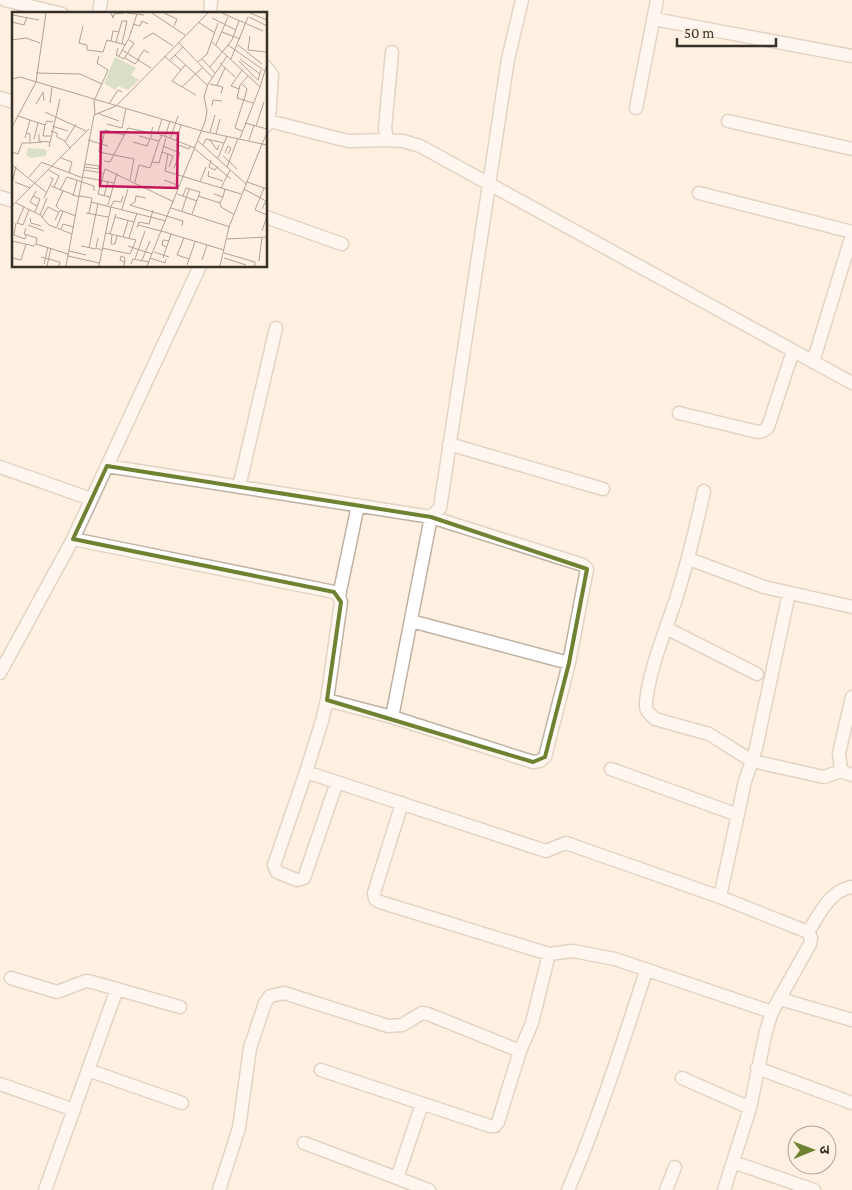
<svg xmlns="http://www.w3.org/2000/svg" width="852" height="1190" font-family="'Crimson Pro','Noto Sans Devanagari',serif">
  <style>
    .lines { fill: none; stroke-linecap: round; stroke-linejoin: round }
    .minor-casing { stroke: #bfb1a3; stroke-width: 15 }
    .minor { stroke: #fff; stroke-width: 12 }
    .marked { fill: none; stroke: #6e8232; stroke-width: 4; stroke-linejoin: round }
    .inset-road { fill: none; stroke: #aea398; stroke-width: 1 }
    .view { fill: #c2185b; fill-opacity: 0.15; stroke: #c2185b; stroke-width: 2.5 }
    .inset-edge { fill: none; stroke: #35302a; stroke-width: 2.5 }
  </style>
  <rect width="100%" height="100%" fill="#fff0e1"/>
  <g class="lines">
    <g class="minor-casing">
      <path id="minor" d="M 5,0 L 62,14
        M 99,14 L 101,0
        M 210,14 L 211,0
        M 654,19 L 852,56
        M 392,52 L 385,128 L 387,140 L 403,141 L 420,146 L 852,383
        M 266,67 L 272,75 L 269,121 L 266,126
        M 0,98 L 14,102
        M 636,108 L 657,0
        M 269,121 L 348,141 L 387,140
        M 728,121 L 852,149
        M 699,193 L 852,232
        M 0,197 L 14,201
        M 266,217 L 342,244
        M 813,362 L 852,235
        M 679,413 L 758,432 L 763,431 L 768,427 L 793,351
        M 449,444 L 603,489
        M 107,466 L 431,517 L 440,508 L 508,59 L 522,0
        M 0,467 L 91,499
        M 239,487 L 276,328
        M 704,491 C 696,528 687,564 676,599 C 666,629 648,673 646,703 C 645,711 650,714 655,719 L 709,734 L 752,761 L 756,748 L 789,593
        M 431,517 L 583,565 L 587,569 L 569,663 L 545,757 L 540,761 L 533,762 L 392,717 Z
        M 73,539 L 334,592 L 339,596 L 341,602 L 327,700 L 322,721 L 306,772 L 546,851 L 566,843 L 720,897
        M 689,559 L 764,587 L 852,607
        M 339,596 L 358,505
        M 411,621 L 569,663
        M 666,628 L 757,674
        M 0,673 L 73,539 L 200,266
        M 852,697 L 839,753 L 841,771 L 852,775
        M 327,700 L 392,717
        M 611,769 L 738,815
        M 306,772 L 274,865 L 277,872 L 297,880 L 304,878 L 337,782
        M 402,803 L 374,893 L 375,899 L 380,902 L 549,954 L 573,951 L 615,959 L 772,1012
        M 808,932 C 819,915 830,890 852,887
        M 11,978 L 57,992 L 86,981 L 92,982 L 180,1007
        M 780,999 L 852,1020
        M 757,1068 L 852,1103
        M 88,1070 L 182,1103
        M 321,1070 L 490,1126 L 495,1126 L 498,1122 L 520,1051 L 532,1023 L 549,954
        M 682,1078 L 750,1108
        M 0,1084 L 74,1110
        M 304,1143 L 429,1190
        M 733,1162 L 814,1190
        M 397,1178 L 422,1104
        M 45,1190 L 117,989
        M 219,1190 L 239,1128 L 250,1048 L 265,1003 L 270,996 L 284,993 L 388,1026 L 402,1025 L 422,1013 L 428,1014 L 520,1051
        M 568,1190 C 599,1118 622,1045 646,971
        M 666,1190 L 675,1167
        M 724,1190 L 750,1108 L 766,1031 L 772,1012 L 810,944 L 811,938 L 808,932 L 720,897 L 745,781 L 752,761 L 824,777 L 841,771"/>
    </g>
    <use href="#minor" class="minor"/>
  </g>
  <path d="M0 0H852V1190H0ZM 107,466 L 431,517 L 587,569 L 569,663 L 545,757 L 533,762 L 327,700 L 341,602 L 334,592 L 73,539 Z" fill="#fff0e1" fill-opacity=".55" fill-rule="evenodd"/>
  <path class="marked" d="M 107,466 L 431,517 L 587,569 L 569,663 L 545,757 L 533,762 L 327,700 L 341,602 L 334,592 L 73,539 Z"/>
  <g transform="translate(12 12)">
    <rect width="255" height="255" fill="#fff0e1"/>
    <path d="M 16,136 L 33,137 L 35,141 L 33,144 L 19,146 L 14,143 Z" fill="#d9e0c6"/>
    <path d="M 103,45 L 124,56 L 119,63 L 127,68 L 116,78 L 106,74 L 103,78 L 92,71 Z" fill="#d9e0c6"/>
    <path class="inset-road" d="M 99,1 L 101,6 L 102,2 L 112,1M 115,1 L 132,3M 140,1 L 173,23M 152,1 L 165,7 L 162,14M 210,1 L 251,19M 238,1 L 255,8M 1,3 L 27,8M 237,5 L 255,14M 200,6 L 224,18M 0,10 L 12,13 L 15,5M 186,10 L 203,21M 121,12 L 128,14 L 130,9 L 136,12M 71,14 L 67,31 L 75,33 L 75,38 L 91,40 L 95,28 L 114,33M 210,20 L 228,27M 238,24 L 236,38 L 255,40M 131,27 L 141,21 L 161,34M 0,28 L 14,26 L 28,31M 99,29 L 101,19 L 107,20M 199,29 L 248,75 L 228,126M 104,30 L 110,9 L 115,9 L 110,32M 166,30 L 201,66M 204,33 L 216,5M 216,33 L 253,59M 226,33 L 250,52M 106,36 L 104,43 L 112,47 L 122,31 L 117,28M 110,38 L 139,56M 163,43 L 195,73M 107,44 L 117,26 L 125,2M 152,44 L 169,58M 113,46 L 123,52 L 127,47M 126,47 L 132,38 L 137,41M 190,47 L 203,61M 219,47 L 236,5M 228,47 L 248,62M 157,49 L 171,35M 227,49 L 246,68 L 249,58M 186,50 L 195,42 L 206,11M 208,51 L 223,65M 173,53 L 160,69 L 184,83M 198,55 L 220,28 L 227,9M 24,61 L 68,62 L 90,72M 236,64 L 228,73 L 225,86 L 241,91M 0,67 L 8,65 L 190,119 L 250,132 L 217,215 L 208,254M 229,71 L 235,77 L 232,88M 198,72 L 211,75 L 209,81M 205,73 L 213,56M 170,75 L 191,55M 248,75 L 255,52M 227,77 L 219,74 L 230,58M 82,87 L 83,103M 83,87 L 96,58 L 85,51 L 87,44M 38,91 L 40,75M 24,92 L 31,80 L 32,89M 97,92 L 106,78 L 110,80M 200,94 L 201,88 L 210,89M 33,100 L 74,119M 85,101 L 107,109M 6,104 L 33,113 L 35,109 L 41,110M 233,111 L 255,117M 33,112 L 31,124 L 39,124M 95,112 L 110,116 L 114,96M 40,114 L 56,119M 244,114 L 252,90M 0,115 L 24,70 L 34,1M 39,119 L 45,121 L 45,125 L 53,129M 230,119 L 223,116 L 232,87M 198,120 L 203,103M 15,121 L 18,122 L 18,131 L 30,130M 139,121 L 139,127 L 147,129 L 150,123 L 183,136M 255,121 L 250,132 L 255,133M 27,122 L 27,129 L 38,130M 204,122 L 208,107M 149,124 L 146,120 L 150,107M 153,125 L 158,109M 13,126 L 18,108M 22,127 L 26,111M 158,127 L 166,104M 76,128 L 96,134M 198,128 L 205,138 L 207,133M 237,128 L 242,113M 164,129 L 169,113M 186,129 L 234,172M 121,130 L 135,134 L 138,127 L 127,124M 88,132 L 87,140 L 122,147 L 118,168M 90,132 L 93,118 L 112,123M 164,132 L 177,137 L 178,134M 191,133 L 194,127 L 212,131M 151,134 L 168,141 L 162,156M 37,135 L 48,87M 58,136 L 53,130 L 64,112M 183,137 L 219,167M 0,140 L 6,142 L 10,131 L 18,131M 150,140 L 161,144 L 157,155M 213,141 L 216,134 L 219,136 L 216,142M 156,142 L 153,159 L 229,182M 211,144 L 225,157M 49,146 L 60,150 L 57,161M 206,146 L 215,124M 199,148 L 197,155 L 203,158 L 206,154M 92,149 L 98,150 L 116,116 L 139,121 L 141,115M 29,150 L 71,166M 140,150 L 147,151 L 154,126M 0,153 L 35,181M 72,155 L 87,157 L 87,154 L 73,152M 215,155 L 226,126M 37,158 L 47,164 L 42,175M 72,158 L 91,161M 197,159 L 196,164 L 211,169M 17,165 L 29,151M 71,165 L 102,171M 152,168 L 168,174M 3,170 L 18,176M 123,170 L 127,153 L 138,156 L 147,129M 188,170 L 194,155M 235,170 L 255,177M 0,172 L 4,154M 39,174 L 67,185M 209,176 L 218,158M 252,176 L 243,198 L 255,203M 232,177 L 254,189 L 250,197M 48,178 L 55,165 L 82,174 L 82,179M 24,179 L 18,190 L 25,194M 165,182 L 185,189M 202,182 L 211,185 L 213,177M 21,184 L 28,187 L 23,200M 61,184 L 65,169M 67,184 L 80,186 L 77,201M 92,184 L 96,169M 171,184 L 174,176 L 188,180 L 180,202M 186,184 L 208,191 L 211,185M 98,185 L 86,182 L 93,157 L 162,190M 32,186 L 41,167 L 38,165M 79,190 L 154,209M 4,191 L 28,203 L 37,213 L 60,222M 208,191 L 209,195 L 221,202M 96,193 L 105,161M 118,193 L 171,209 L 170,214M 118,193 L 123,190 L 124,184 L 134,186M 0,194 L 77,117M 99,194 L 102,189 L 109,190 L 111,184M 12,195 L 5,211 L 11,213 L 17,198M 159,196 L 218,215M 47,197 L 44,194 L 51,179M 110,197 L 116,177M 170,199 L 177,177M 74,201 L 96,205M 28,203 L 35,186M 30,205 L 36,195 L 46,200M 103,205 L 122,210M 18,206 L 19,211 L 29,214M 43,208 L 48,198 L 64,204M 4,211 L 2,223 L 13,227 L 14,223M 16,213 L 32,219M 126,213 L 127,210 L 137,212 L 141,198M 45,215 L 51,199M 14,216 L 12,222 L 25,226 L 24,232M 125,216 L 126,213 L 149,219 L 135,254M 49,217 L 51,212 L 62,215M 250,219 L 255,204M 98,222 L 104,202M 100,223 L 99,232 L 103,232 L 105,224M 111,225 L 116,209M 86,226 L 84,236 L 90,238M 117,226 L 125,201M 172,226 L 165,243 L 177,247M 215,227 L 255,225M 0,229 L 22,234 L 24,232 L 56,242M 69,234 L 84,237M 116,234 L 140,242M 155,235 L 150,233 L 151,228 L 157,229M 77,236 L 86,191M 90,236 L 118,242 L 124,228 L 94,221M 212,238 L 149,219 L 193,110 L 195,99 L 192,85 L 196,72 L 215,44M 57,239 L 74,243M 142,240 L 157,245M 212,241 L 243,250 L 243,254M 56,244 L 87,251M 29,245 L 48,250 L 47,254M 0,246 L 9,248 L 14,232M 138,246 L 153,251 L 154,247M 151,246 L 159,222M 212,246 L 234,253M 123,247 L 133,219M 130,248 L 138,229M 190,248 L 195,233M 247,249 L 250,225M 32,252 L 36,235M 119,252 L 121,247 L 137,250M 175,253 L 183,230M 35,254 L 39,236M 54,254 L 82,103 L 104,94 L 196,1M 87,254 L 99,194M 112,254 L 113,246 L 109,244 L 108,248 L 112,250"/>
    <path class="view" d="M 89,120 L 166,121 L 165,176 L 88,174 Z"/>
    <rect width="255" height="255" class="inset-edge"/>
  </g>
  <g transform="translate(812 1150) rotate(89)"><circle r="24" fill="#fff0e1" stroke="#aea398"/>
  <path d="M0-4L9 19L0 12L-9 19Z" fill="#6e8232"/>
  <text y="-8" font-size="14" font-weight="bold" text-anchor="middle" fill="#35302a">उ</text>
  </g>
  <path d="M677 38v8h99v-8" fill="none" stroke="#35302a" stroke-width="2.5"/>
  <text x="684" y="38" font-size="15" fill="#35302a" stroke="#fff0e1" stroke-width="4" paint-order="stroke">50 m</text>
</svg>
